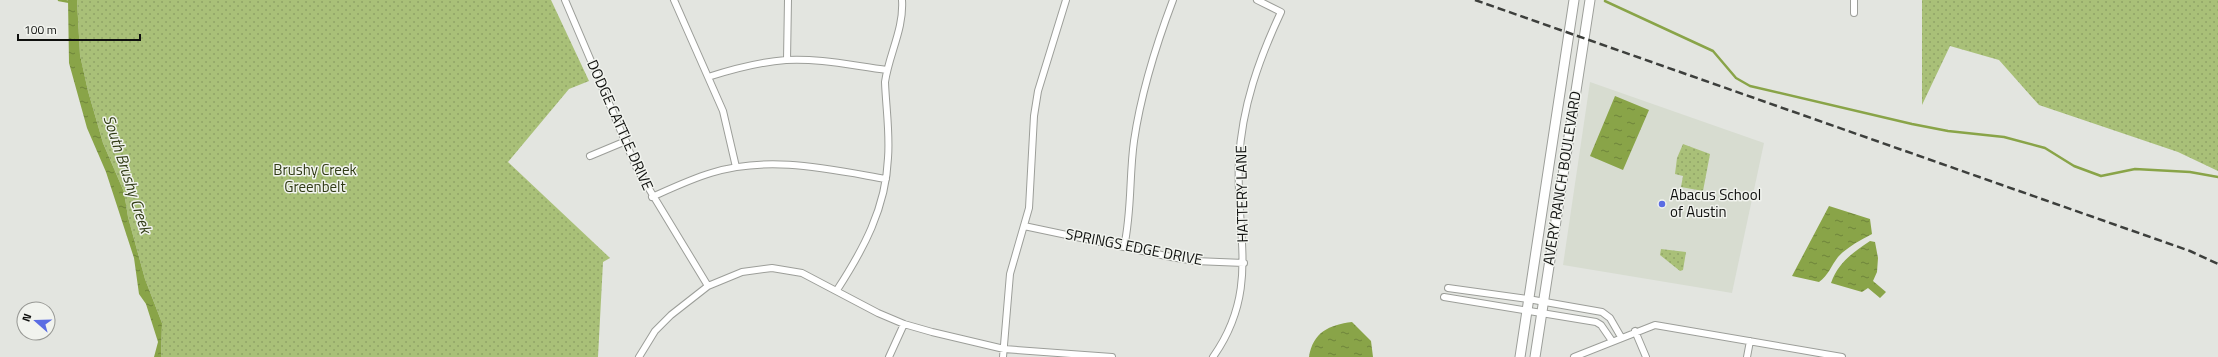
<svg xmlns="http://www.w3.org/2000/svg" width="2218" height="357" font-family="'Titillium Web',sans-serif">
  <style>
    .built { fill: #d7dcd0 }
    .green { fill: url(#green-dots) }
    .water { fill: url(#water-ripples) }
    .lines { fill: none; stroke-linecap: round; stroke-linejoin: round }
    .stream { stroke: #89a448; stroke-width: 2.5 }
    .minor-casing { stroke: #9c9e99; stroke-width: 8 }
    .secondary-casing { stroke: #9c9e99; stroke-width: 11 }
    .minor { stroke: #fff; stroke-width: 6 }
    .secondary { stroke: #fff; stroke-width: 9 }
    .rail { stroke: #3d3f3c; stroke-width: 2.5; stroke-dasharray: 8 4; stroke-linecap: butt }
    .poi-dot { fill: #5a6ce3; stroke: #f1f3ee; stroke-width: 1.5 }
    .labels { text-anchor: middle; stroke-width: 3; stroke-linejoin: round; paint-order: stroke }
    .street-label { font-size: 15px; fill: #0f100e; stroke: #f1f3ee }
    .park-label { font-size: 15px; fill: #303b15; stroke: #f1f3ee }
    .poi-label { font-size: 15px; fill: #0f100e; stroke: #f1f3ee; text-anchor: start }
    .water-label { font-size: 16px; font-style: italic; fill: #303b14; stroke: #f1f3ee }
  </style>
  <defs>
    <pattern id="green-dots" width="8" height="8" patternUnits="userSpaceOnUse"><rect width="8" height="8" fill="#a9c078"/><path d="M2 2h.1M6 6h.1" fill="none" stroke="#90a467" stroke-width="1.8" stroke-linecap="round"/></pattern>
    <pattern id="water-ripples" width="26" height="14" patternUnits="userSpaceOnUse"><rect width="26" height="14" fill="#89a448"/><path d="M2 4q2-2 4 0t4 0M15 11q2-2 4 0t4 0" fill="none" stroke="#6e843a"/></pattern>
  </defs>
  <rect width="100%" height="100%" fill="#e3e5e0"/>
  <path class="built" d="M 1590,82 L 1764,143 L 1732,293 L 1563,265 Z"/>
  <path class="green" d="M 77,0 L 551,0 L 589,81 L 569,89 L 508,162 L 610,258 L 603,262 L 598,357 L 161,357 L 162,323 L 145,279 L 128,217 L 124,192 L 103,143 L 88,91 L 80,55 Z
    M 1922,0 L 2218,0 L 2218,171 L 2178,152 L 2039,105 L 1999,60 L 1950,46 L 1922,105 Z
    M 1683,144 L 1710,154 L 1703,191 L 1681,187 L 1683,176 L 1675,174 L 1677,158 Z
    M 1661,249 L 1686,252 L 1683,270 L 1680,271 L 1660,255 Z"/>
  <path class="water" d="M 68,0 L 77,0 L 80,55 L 88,91 L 103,143 L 124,192 L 128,217 L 145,279 L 162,323 L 161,357 L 154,357 L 158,342 L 146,304 L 139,294 L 134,258 L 106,172 L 87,128 L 69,63 Z
    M 1615,96 L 1649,110 L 1623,170 L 1590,156 Z
    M 1829,206 L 1870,219 L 1872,234 C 1861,240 1847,247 1838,257 C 1831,266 1828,276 1819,282 L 1792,276 Z
    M 1870,241 L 1875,242 L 1878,258 L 1877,272 L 1873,281 L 1886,292 L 1880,298 L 1868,288 L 1862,292 L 1831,283 C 1838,263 1852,253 1870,241 Z
    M 1352,322 L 1371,341 L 1373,357 L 1309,357 C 1313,332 1329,325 1352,322 Z"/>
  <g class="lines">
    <path class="stream" d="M 59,0 L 70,2
      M 1605,1 L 1713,51 L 1736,78 L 1750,86 L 1912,124 L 1948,131 L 2004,137 L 2045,148 L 2074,166 L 2101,176 L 2135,169 L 2190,172 L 2218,177"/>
    <g class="minor-casing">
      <path id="minor" d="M 565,0 L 637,169 L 708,286
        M 674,0 L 723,111 L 736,167
        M 1854,0 L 1854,13
        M 787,60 L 788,0
        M 708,77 C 733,69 759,62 786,60 C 819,58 854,66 887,70
        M 590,156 L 626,141
        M 652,197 C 672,188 691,179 711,173 C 769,155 828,169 886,179
        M 1024,226 L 1171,257 L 1195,261 L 1244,263
        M 1124,247 C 1132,210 1129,177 1134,141 C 1141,93 1156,45 1173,0
        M 1448,288 L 1528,299 L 1602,312 L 1610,318 L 1621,337
        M 837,290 C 863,250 886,208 888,158 C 890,133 886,108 885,82 C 889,54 904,29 902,0
        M 1444,297 L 1596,322 L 1601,325 L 1612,341
        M 1635,331 L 1646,357
        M 639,357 L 655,331 L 671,315 L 708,286 L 742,272 L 772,268 L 802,273 L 878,313 L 904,324 L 932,332 L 1004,349 L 1112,357
        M 889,357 L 904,324
        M 1003,357 L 1010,274 L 1029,208 L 1034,116 L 1038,91 L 1066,0
        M 1213,357 C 1261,289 1235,233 1239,160 C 1242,106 1259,59 1281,12 L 1257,0
        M 1574,357 L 1655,325 L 1842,357
        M 1747,357 L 1750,341"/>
    </g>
    <g class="secondary-casing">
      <path id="secondary" d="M 1520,357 L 1574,0
        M 1535,357 L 1590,0"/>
    </g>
    <use href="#minor" class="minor"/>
    <use href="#secondary" class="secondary"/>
    <path class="rail" d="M 1475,0 L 2190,251 L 2218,264"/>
  </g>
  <circle class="poi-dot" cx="1662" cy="204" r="4"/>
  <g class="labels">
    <g class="street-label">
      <text transform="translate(620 125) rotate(66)" y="5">DODGE CATTLE DRIVE</text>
      <text transform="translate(1562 178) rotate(-81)" y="5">AVERY RANCH BOULEVARD</text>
      <text transform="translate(1242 194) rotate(-91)" y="5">HATTERY LANE</text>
      <text transform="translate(1134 247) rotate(11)" y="5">SPRINGS EDGE DRIVE</text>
    </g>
    <g class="park-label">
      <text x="315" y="175">Brushy Creek<tspan x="315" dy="17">Greenbelt</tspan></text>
    </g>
    <g class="poi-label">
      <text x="1670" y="200">Abacus School<tspan x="1670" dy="17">of Austin</tspan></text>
    </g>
    <g class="water-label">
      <text transform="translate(128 174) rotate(72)" y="6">South Brushy Creek</text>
    </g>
  </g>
  <g transform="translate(36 321) rotate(290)"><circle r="19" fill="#f1f3ee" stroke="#979894"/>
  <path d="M0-3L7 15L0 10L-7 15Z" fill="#5a6ce3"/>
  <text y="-6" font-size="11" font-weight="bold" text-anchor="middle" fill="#0f100e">N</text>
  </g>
  <path d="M18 34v6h122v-6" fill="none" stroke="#0f100e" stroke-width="2"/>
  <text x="24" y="34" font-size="12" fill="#0f100e" stroke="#f1f3ee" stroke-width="3" paint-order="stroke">100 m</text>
</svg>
